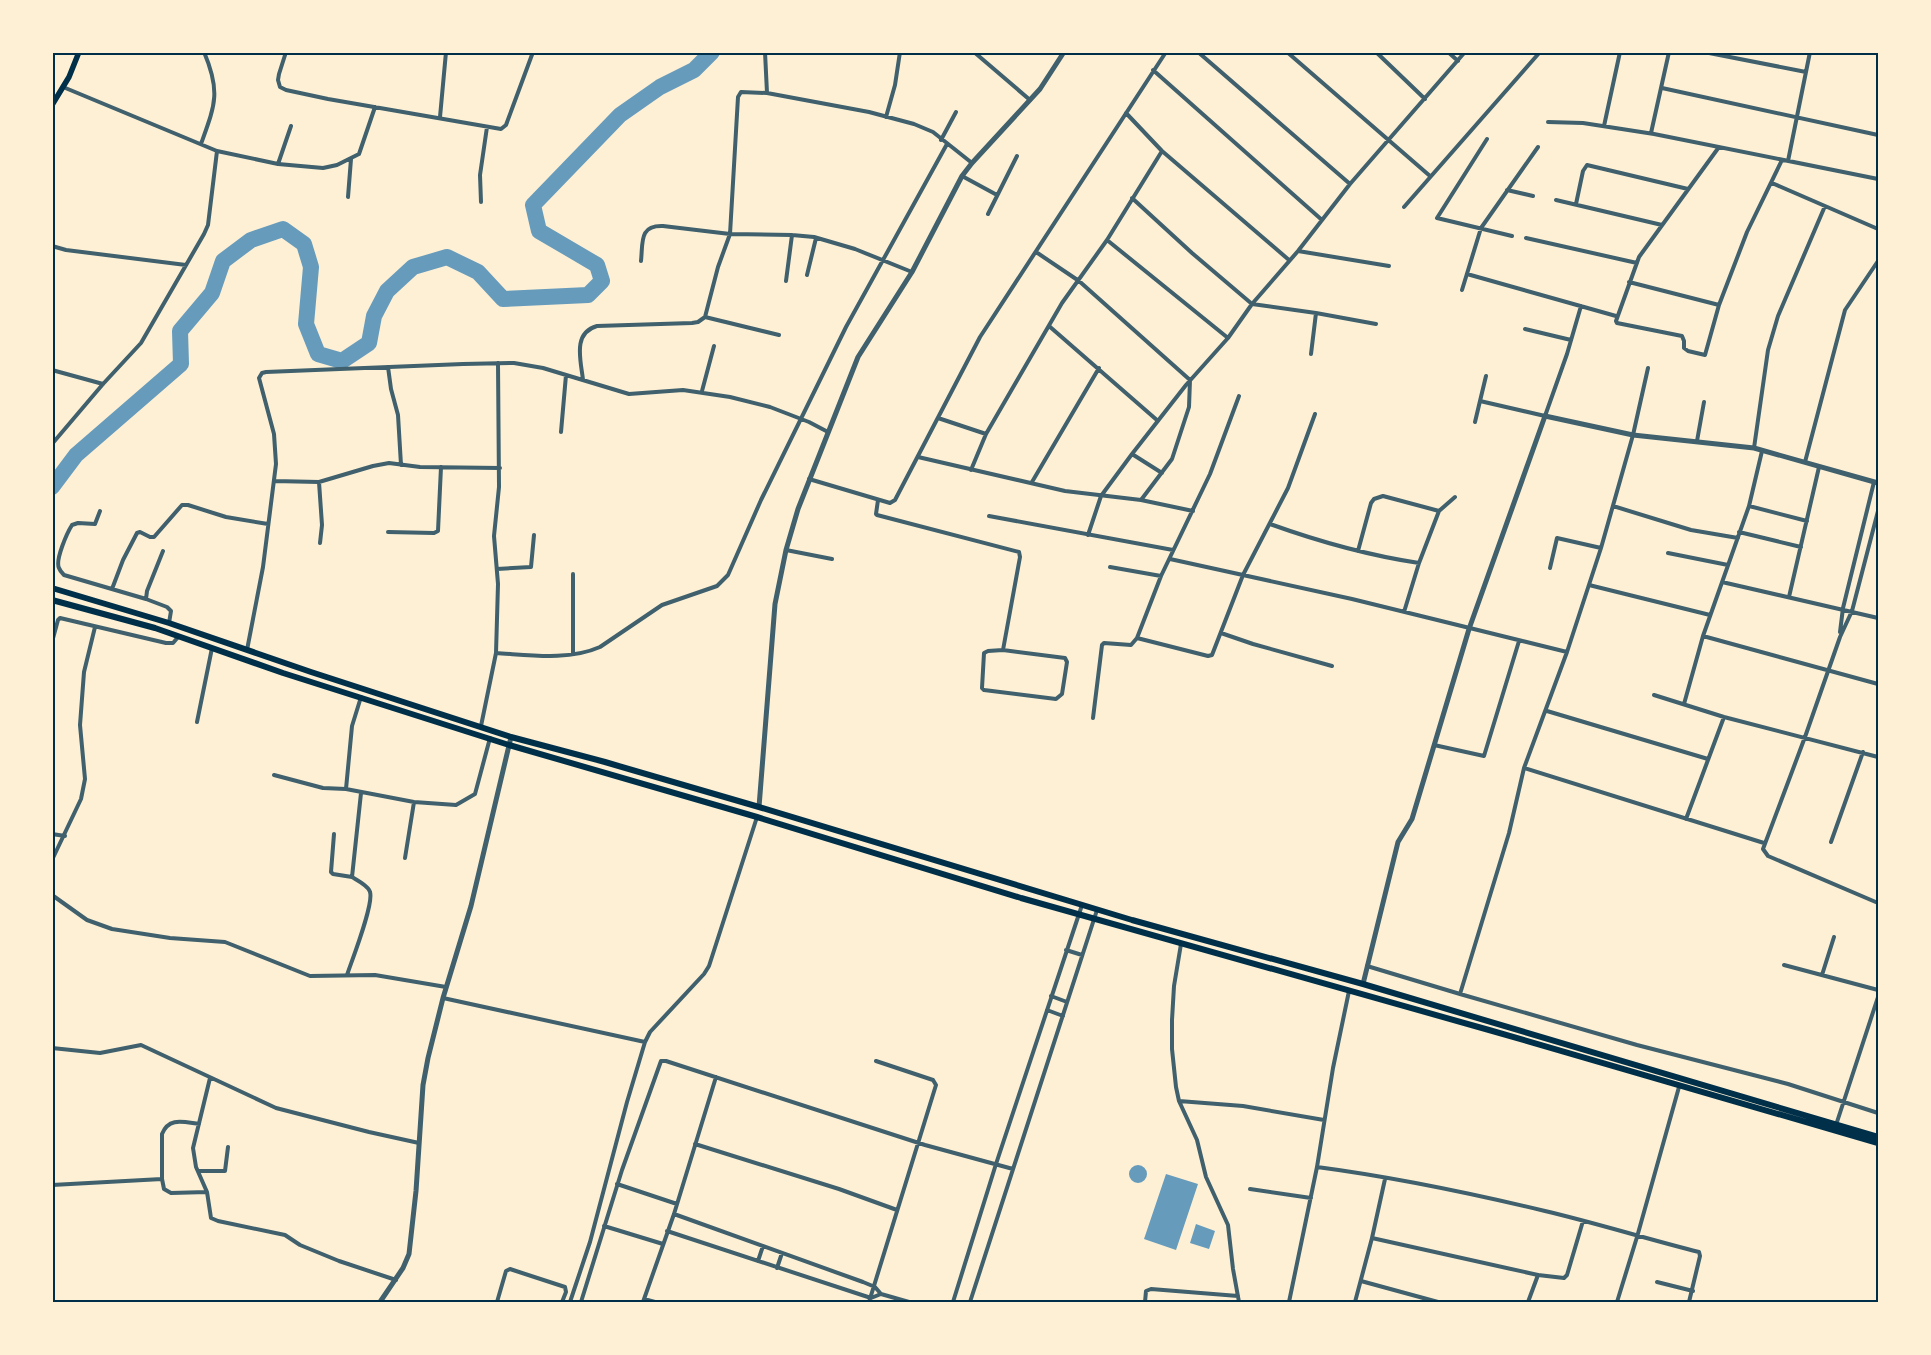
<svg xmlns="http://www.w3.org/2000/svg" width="1931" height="1355" font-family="'Sofia Sans Condensed',sans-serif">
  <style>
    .water { fill: #669bbc }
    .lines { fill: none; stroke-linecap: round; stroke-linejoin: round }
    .river { stroke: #669bbc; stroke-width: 16 }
    .minor { stroke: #3f606c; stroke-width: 4 }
    .tertiary { stroke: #3f606c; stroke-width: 5 }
    .secondary { stroke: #003049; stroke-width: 5.5 }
    .primary { stroke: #003049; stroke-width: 6 }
    .neatline { fill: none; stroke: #003049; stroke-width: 2 }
  </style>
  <rect width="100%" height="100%" fill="#fdf0d5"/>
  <path class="water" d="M1129 1174a9 9 0 1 1 18 0a9 9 0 1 1-18 0Z
    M 1166,1174 L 1198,1184 L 1176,1250 L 1144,1239 Z
    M 1196,1224 L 1215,1231 L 1209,1249 L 1190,1243 Z"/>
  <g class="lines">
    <path class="river" d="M 52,487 L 76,455 L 181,364 L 180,331 L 212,293 L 223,261 L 251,240 L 283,229 L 304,244 L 311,267 L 306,324 L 318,354 L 342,361 L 369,343 L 374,316 L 387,291 L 413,267 L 447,257 L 478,272 L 503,299 L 588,295 L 602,281 L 597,265 L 539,231 L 533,205 L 620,115 L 660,87 L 694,70 L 712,52"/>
    <path class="minor" d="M 286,52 L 279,74 L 278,80 L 280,87 L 286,90 L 328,99 L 501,129 L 506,125 L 533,52
      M 765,52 L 767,93
      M 974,52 L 1030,100
      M 1198,52 L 1350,184
      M 1287,52 L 1430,176
      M 1376,52 L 1425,99
      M 1448,52 L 1458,61
      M 1704,52 L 1806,72
      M 1153,70 L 1322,220
      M 63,87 L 217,151 L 278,164 L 323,168 L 337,165 L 359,154 L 375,107
      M 1662,88 L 1878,135
      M 1126,113 L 1162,151 L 1289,260
      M 440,117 L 446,52
      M 886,117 L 895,85 L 900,52
      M 1548,122 L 1583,123 L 1654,134 L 1878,179
      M 1604,126 L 1620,52
      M 1651,133 L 1669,52
      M 1487,139 L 1437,218 L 1512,236
      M 941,140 L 956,112
      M 201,144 C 215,105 221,92 204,52
      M 1719,147 L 1639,257 L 1616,321 L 1617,323 L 1682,336 L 1684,341 L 1684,348 L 1688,351 L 1705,355 L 1719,305 L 1747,232 L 1782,160
      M 1788,161 L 1810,52
      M 278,164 L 291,126
      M 962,176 L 997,195
      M 1772,183 L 1878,229
      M 1507,190 L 1533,196
      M 348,197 L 351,159
      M 1132,198 L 1192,253 L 1252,304
      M 1556,200 L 1662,225
      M 481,202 L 480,175 L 487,127
      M 1576,204 L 1583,171 L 1587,165 L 1688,189
      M 1404,207 L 1540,52
      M 988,214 L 1017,156
      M 1526,238 L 1637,263
      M 1107,240 L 1228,338
      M 52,246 L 66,250 L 186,265
      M 1298,251 L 1389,266
      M 1036,252 L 1079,281 L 1190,380 L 1189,407 L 1172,459 L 1141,500
      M 641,261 C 643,242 639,225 663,226 L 730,234 L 792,235 L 814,237 L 855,249 L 912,272
      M 1467,274 L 1616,316
      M 807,275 L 816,238
      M 786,281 L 792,235
      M 1629,282 L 1719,305
      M 1462,290 L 1481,228 L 1538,147
      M 1252,304 L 1316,313 L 1376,324
      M 705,317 L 779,335
      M 1049,326 L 1158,421
      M 1525,329 L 1571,340
      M 1311,354 L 1316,313
      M 388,367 L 391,389 L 398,415 L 401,465
      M 52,370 L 103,384
      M 1486,376 L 1480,401 L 1545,416 L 1567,354 L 1581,306
      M 583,380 C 581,361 572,333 597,326 L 692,323 L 698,322 L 705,317 L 718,267 L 730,234 L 738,97 L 741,92 L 767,93 L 869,112 L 914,124 L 933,132 L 972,163
      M 702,391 L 714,346
      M 938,418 L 986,434
      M 1475,422 L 1480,401
      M 561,432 L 566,375
      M 1697,441 L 1704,402
      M 52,444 L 103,384 L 141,343 L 204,234 L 208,225 L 217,151
      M 1754,448 L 1768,350 L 1778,316 L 1825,206
      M 1132,454 L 1162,473
      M 918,457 L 1065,491 L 1141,500 L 1193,511
      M 1805,462 L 1845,310 L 1878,261
      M 971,470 L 986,434 L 1062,303 L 1107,240 L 1162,151
      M 809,479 L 890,503 L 895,500 L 980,337 L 1166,52
      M 274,481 L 319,482 L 373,466 L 389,463 L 420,467 L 500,468
      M 319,482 L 322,525 L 320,543
      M 1032,482 L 1099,368
      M 878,500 L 876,514 L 877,515 L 1019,552 L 1020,557 L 1003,650
      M 1613,506 L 1691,530 L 1738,538
      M 1749,506 L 1807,521
      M 100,511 L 95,524 L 78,523 L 72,525 C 67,533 55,560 59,568 C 60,571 62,573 64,575 L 146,599
      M 1878,511 L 1852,611 L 1840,637 L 1805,737 L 1763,849 L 1768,856 L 1878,903
      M 989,516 L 1173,550
      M 1270,524 C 1320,542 1366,555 1419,563
      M 388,532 L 434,533 L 438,531 L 441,467
      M 1739,532 L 1801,547
      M 1088,535 L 1101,496 L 1132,454 L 1186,385 L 1228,338 L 1252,304 L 1298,251 L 1350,184 L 1465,52
      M 786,550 L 832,559
      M 163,551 L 147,591 L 146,599 L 167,607 L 171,611 L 169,623
      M 1358,551 L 1371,503 L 1374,499 L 1383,496 L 1439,511
      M 1668,553 L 1728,565
      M 1170,559 L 1352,599 L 1567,652
      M 1110,567 L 1161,576
      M 1550,568 L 1557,538 L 1601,548
      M 497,569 L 531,567 L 534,535
      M 1722,582 L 1878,618
      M 1589,585 L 1710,615
      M 112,589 L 123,560 L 137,533 L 140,532 L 150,537 L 154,537 L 182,505 L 188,505 L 226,517 L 268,524
      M 1789,597 L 1819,467
      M 1404,612 L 1419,563 L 1439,511 L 1455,497
      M 1840,632 L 1843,608 L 1874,482
      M 1221,633 L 1253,644 L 1332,666
      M 1703,636 L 1878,684
      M 1137,638 L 1208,656 L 1212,655 L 1243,575 L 1288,488 L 1315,414
      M 52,642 L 58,620 L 60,618 L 166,643 L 173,643 L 179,636
      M 247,650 L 263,567 L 276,464 L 274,434 L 259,378 L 262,373 L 266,372 L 463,364 L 514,363 L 543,368 L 629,394 L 683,390 L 730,397 L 770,407 L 809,422 L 828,432
      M 1003,650 L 1065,658 L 1067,662 L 1062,694 L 1056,699 L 984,690 L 982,688 L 984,653 L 988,651 Z
      M 496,653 C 530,655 568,661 600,647 L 662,605 L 717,586 L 728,575 L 761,500 L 846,327 L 947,144
      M 573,653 L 573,574
      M 1654,695 L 1724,717 L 1878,757
      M 1684,704 L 1703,636 L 1749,506 L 1762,451
      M 1547,711 L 1708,759
      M 1093,718 L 1102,645 L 1104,643 L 1131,645 L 1137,638 L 1161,576 L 1210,474 L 1239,396
      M 197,722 L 212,648
      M 481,726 L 496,653 L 498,584 L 494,536 L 499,487 L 498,363
      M 1434,745 L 1484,756 L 1519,641
      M 1524,768 L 1764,843
      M 274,775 L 323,788 L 346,789 L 414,802 L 456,805 L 475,794 L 490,738
      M 346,789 L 352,726 L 361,697
      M 1686,819 L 1724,717
      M 52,834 L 65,836
      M 334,834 L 331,872 L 333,874 L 352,877 L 361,793
      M 1831,842 L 1863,752
      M 405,858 L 414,802
      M 52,860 L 81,799 L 85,779 L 80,725 L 84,672 L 95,627
      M 52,895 L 87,920 L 112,929 L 170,938 L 225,942 L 310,976 L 375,975 L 446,987
      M 1181,944 L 1174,986 L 1172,1020 L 1172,1049 L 1176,1087 L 1179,1101 L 1197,1140 L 1206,1177 L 1228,1225 L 1233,1269 L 1239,1302
      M 1066,950 L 1082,955
      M 1784,965 L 1878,990
      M 1367,966 L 1460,994 L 1637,1045 L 1788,1084 L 1878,1113
      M 347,975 C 352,960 374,904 370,892 C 369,886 357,880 352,877
      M 1822,975 L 1834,937
      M 1460,994 L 1509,833 L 1524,768 L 1567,652 L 1601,548 L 1633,435 L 1648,368
      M 1051,996 L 1067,1002
      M 443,998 L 645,1042
      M 1047,1010 L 1063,1016
      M 52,1048 L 100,1053 L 141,1045 L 276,1108 L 369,1132 L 419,1143
      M 210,1078 L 193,1148 L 196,1167 L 207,1192 L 211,1218 L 218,1221 L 285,1235 L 300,1245 L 339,1261 L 396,1280
      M 1179,1101 L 1243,1106 L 1324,1120
      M 1836,1125 L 1878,997
      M 695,1144 L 839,1189 L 897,1210
      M 1317,1167 C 1393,1177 1470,1193 1545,1211 C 1596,1223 1647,1239 1699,1252 L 1700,1256 L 1689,1302
      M 198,1171 L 225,1171 L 228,1147
      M 162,1179 L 162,1134 C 169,1117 183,1122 199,1124
      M 617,1184 L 677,1204
      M 52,1185 L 162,1179 L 164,1189 L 171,1193 L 207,1192
      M 1250,1189 L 1311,1198
      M 674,1214 L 863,1282 L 875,1287 L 881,1294 L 909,1302
      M 604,1226 L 663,1244
      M 667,1231 L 871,1298 L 881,1294
      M 1372,1238 L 1538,1275 L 1564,1278 L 1567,1275 L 1583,1221
      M 758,1261 L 763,1246
      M 777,1268 L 782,1253
      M 1361,1281 L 1438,1302
      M 1657,1282 L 1693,1291
      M 644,1299 L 655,1302
      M 497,1302 L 506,1271 L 510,1269 L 565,1287 L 566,1292 L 562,1302
      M 570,1302 L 590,1242 L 627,1102 L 645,1042 L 650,1032 L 704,974 L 709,966 L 757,817
      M 581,1302 L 622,1170 L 661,1061 L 666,1061 L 925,1145 L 1013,1169
      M 643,1302 L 674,1214 L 716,1077
      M 869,1302 L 936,1085 L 933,1080 L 876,1061
      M 953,1302 L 996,1164 L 1082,905
      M 970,1302 L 1097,910
      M 1145,1302 L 1146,1291 L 1151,1289 L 1238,1296
      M 1289,1302 L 1317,1167 L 1333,1068 L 1349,991
      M 1355,1302 L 1372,1238 L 1385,1179
      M 1528,1302 L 1538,1275
      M 1617,1302 L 1637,1237 L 1679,1087"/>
    <path class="tertiary" d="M 759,807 L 775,604 L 786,550 L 798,509 L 858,357 L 912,272 L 962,176 L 972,163 L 1040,89 L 1064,52
      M 1363,984 L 1398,842 L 1412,819 L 1469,629 L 1545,416 L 1633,435 L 1754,448 L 1878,483
      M 380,1302 L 403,1268 L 409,1254 L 416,1191 L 423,1085 L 428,1058 L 443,998 L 471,906 L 511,737"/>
    <path class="secondary" d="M 52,105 L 69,77 L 79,52"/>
    <path class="primary" d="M 52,588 L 169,623 L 311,672 L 511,737 L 605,762 L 759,807 L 1132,920 L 1363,984 L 1878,1137
      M 52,600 L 155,628 L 283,673 L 509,745 L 757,817 L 1021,898 L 1489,1030 L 1878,1143"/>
  </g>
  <rect width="1931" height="1355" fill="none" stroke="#fdf0d5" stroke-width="108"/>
  <rect x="54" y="54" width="1823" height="1247" class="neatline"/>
</svg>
